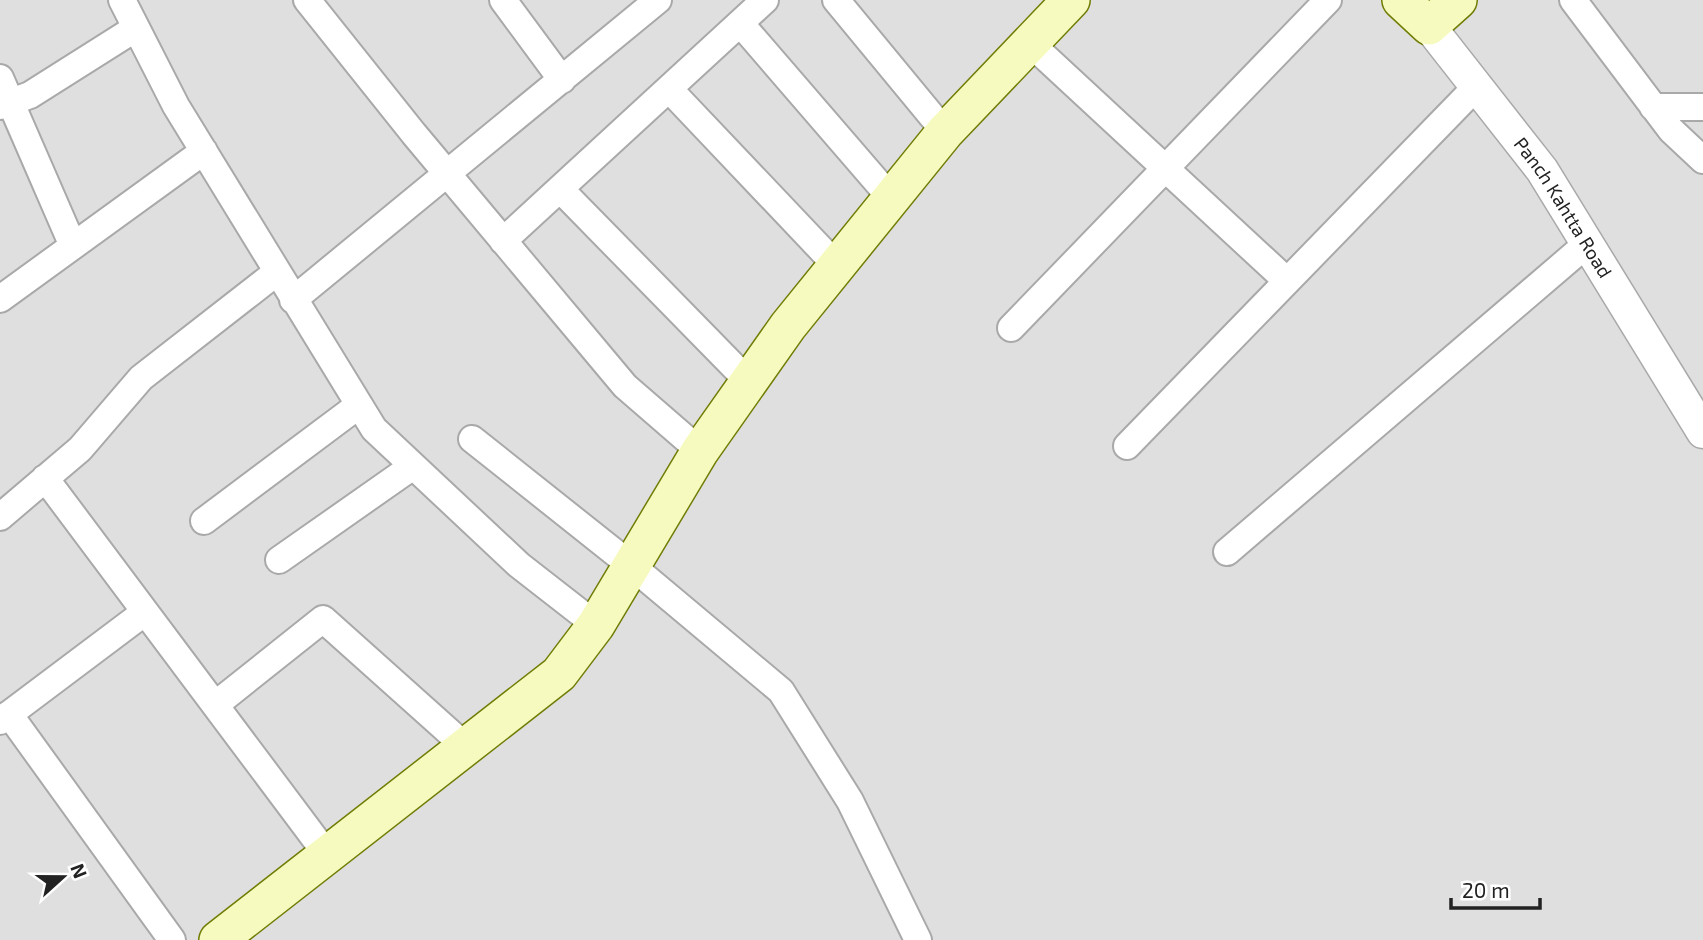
<svg xmlns="http://www.w3.org/2000/svg" width="1703" height="940" font-family="'Exo 2',sans-serif">
  <style>
    .residential { fill: #e0dfdf }
    .lines { fill: none; stroke-linecap: round; stroke-linejoin: round }
    .minor-casing { stroke: #a9a9a9; stroke-width: 30 }
    .tertiary-casing { stroke: #a9a9a9; stroke-width: 35 }
    .secondary-casing { stroke: #707d05; stroke-width: 40 }
    .minor { stroke: #fff; stroke-width: 26 }
    .tertiary { stroke: #fff; stroke-width: 32 }
    .secondary { stroke: #f7fabf; stroke-width: 37 }
    .labels { text-anchor: middle; stroke-width: 5; stroke-linejoin: round; paint-order: stroke }
    .street-label { font-size: 19px; fill: #222; stroke: #fff }
  </style>
  <rect width="100%" height="100%" fill="#f2efe9"/>
  <path class="residential" d="M 0,0 L 1703,0 L 1703,940 L 0,940 Z"/>
  <g class="lines">
    <g class="minor-casing">
      <path id="minor" d="M 122,0 L 176,106 L 374,429 L 519,565 L 596,625
        M 307,0 L 414,134 L 625,386 L 700,451
        M 503,0 L 562,80
        M 836,0 L 945,132
        M 1573,0 L 1671,130 L 1703,160
        M 740,23 L 891,198
        M 1030,43 L 1287,281
        M 0,78 L 73,246
        M 669,89 L 837,266
        M 0,106 L 30,95 L 136,28
        M 1653,107 L 1703,107
        M 560,189 L 749,382
        M 503,241 L 765,0
        M 0,299 L 204,151
        M 293,300 L 658,0
        M 1011,328 L 1328,0
        M 472,439 L 633,567 L 781,691 L 850,801 L 918,940
        M 1127,446 L 1476,87
        M 45,478 L 328,856
        M 0,517 L 80,449 L 141,378 L 277,272
        M 204,521 L 359,405
        M 1227,552 L 1588,243
        M 279,560 L 413,466
        M 215,705 L 323,619 L 466,747
        M 9,714 L 172,940
        M 0,721 L 145,612"/>
    </g>
    <g class="tertiary-casing">
      <g id="tertiary">
        <path id="s1" d="M 1429,26 L 1542,170 L 1703,432"/>
      </g>
    </g>
    <g class="secondary-casing">
      <path id="secondary" d="M 1401,0 L 1429,26 L 1458,0
        M 218,940 L 559,674 L 596,625 L 700,451 L 788,326 L 945,132 L 1071,0"/>
    </g>
    <use href="#minor" class="minor"/>
    <use href="#tertiary" class="tertiary"/>
    <use href="#secondary" class="secondary"/>
  </g>
  <g class="labels">
    <g class="street-label">
      <text dy="7" stroke="none"><textPath href="#s1" startOffset="226">Panch Kahtta Road</textPath></text>
    </g>
  </g>
  <g transform="translate(63 877) rotate(69)" stroke="#ffffff" stroke-width="5" paint-order="stroke">
  <path d="M0-5L12 26L0 18L-12 26Z" fill="#222222"/>
  <text y="-10" font-size="19" font-weight="bold" text-anchor="middle" fill="#222222">N</text>
  </g>
  <path d="M1451 898v10h89v-10" fill="none" stroke="#222222" stroke-width="3.5"/>
  <text x="1462" y="898" font-size="21" fill="#222222" stroke="#ffffff" stroke-width="5" paint-order="stroke">20 m</text>
</svg>
